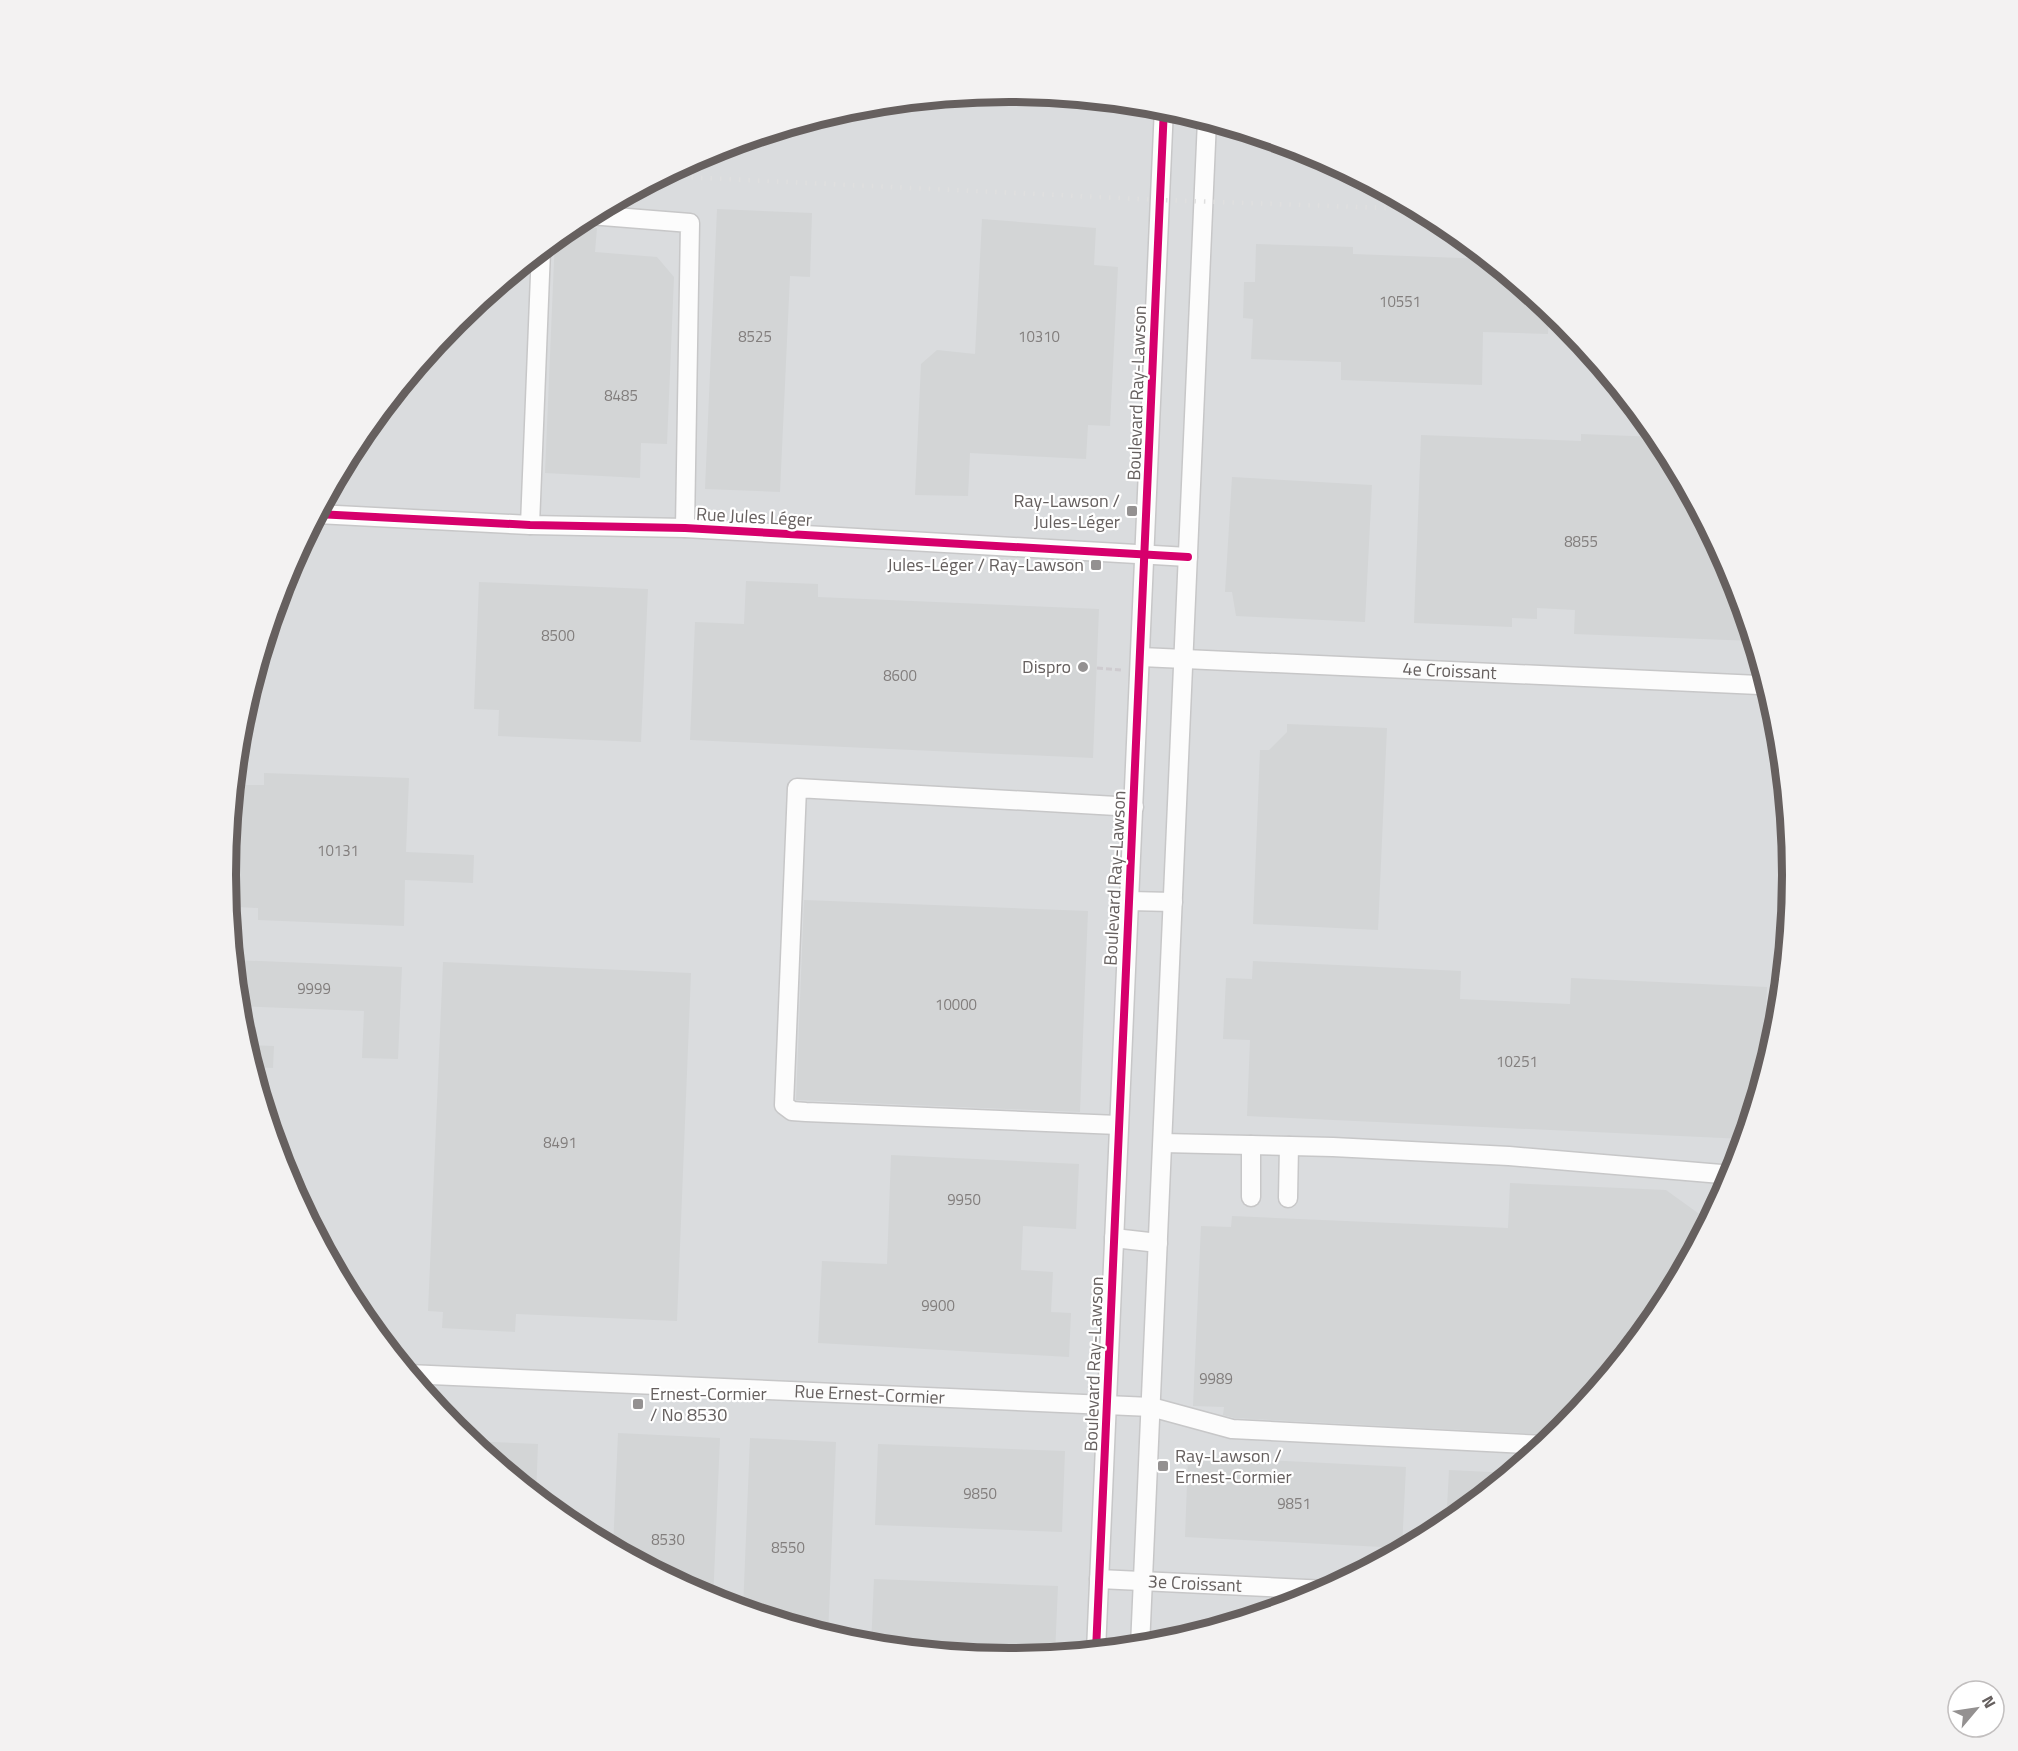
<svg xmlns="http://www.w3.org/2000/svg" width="2018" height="1751" font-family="'Titillium Web',sans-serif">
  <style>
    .industrial { fill: #dadcde }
    .building { fill: #d3d5d6 }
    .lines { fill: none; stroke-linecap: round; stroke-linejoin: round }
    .minor-casing { stroke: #c7c7c8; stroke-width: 21 }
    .path { stroke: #cecbcf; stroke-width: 3; stroke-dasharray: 6 3; stroke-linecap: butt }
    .minor { stroke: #fcfcfc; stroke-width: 18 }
    .rail { stroke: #dfdfdf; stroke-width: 4.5; stroke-dasharray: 1.5 8; stroke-linecap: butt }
    .cycleway-casing { stroke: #fff; stroke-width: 11 }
    .cycleway { stroke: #d6006c; stroke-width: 8 }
    .poi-dot { fill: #949191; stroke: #fff; stroke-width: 2 }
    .labels { text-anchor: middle; stroke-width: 4.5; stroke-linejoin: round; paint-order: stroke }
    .number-label { font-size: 15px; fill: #827e7d }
    .street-label { font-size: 18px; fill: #66605f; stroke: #fff }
    .poi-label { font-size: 18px; fill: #66605f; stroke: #fff; text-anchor: end }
    .rim { fill: none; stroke: #66605f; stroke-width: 8 }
  </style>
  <rect width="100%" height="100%" fill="#e9ecee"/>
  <path class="industrial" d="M228 876a781 781 0 1 1 1562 0a781 781 0 1 1-1562 0Z"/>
  <path class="building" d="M 717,209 L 812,213 L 810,277 L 790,276 L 780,492 L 705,489 Z
    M 982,219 L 1096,228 L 1094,265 L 1118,267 L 1110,426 L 1088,425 L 1086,459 L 970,453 L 968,496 L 915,495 L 921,364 L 937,350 L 975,354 Z
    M 571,226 L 597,228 L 595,252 L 657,257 L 674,277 L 667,444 L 641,443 L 640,478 L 545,473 L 555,238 Z
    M 1256,244 L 1353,247 L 1353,254 L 1488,259 L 1549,309 L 1548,334 L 1483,332 L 1482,385 L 1341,380 L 1341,362 L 1251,359 L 1253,319 L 1243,318 L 1244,282 L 1255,282 Z
    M 1581,434 L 1658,437 L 1713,537 L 1712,552 L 1721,552 L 1733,576 L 1753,641 L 1574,634 L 1575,610 L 1537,608 L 1537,619 L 1512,618 L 1512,627 L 1414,623 L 1421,435 L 1581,441 Z
    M 1232,477 L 1372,485 L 1365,622 L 1236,616 L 1232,592 L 1225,592 Z
    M 746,581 L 818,584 L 818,597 L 1099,609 L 1093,758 L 690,740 L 695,622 L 744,624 Z
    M 479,582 L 648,589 L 641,742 L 498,736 L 499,710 L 474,709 Z
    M 1287,724 L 1387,728 L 1378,930 L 1253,924 L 1260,750 L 1269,750 L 1287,732 Z
    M 264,773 L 409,778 L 406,852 L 474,855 L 473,883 L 405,880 L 404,926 L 258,920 L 258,908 L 238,907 L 243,785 L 264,785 Z
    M 804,900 L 1088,911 L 1080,1112 L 796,1100 Z
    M 233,960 L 402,967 L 398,1059 L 362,1058 L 364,1011 L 238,1006 Z
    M 1253,961 L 1461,971 L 1460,999 L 1570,1004 L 1571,978 L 1767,987 L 1763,1078 L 1744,1139 L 1247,1116 L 1250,1040 L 1223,1039 L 1226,978 L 1252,979 Z
    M 443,962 L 691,973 L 677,1321 L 516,1314 L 515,1332 L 442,1328 L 443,1312 L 428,1311 Z
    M 245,1045 L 274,1046 L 273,1068 L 252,1067 Z
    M 891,1155 L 1079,1164 L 1076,1229 L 1023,1226 L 1021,1270 L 1053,1272 L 1051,1312 L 1071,1313 L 1069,1357 L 818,1343 L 822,1261 L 887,1264 Z
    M 1510,1183 L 1666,1190 L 1709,1221 L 1661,1311 L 1557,1435 L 1234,1418 L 1223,1415 L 1224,1407 L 1193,1406 L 1201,1226 L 1231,1227 L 1232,1216 L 1508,1228 Z
    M 618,1433 L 720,1438 L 713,1601 L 613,1548 Z
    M 750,1438 L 836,1442 L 828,1636 L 743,1610 Z
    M 469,1441 L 538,1444 L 536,1496 L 532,1493 Z
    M 878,1444 L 1065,1451 L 1062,1532 L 875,1525 Z
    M 1188,1456 L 1406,1467 L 1402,1548 L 1185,1537 Z
    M 1449,1470 L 1511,1473 L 1446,1526 Z
    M 874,1579 L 1058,1586 L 1055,1655 L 1009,1659 L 871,1646 Z"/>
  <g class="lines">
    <g class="minor-casing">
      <g id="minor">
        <path d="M 590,215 L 690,223 L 685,528"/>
        <path d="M 317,514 L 530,525 L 685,528 L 1188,557"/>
        <path d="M 530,525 L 541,250"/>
        <path id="s1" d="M 1141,657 L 1759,685"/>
        <path d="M 1129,901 L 1173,902"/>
        <path d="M 1118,1125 L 806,1112 L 792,1111 L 784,1105 L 797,788 L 1134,807"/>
        <path d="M 1163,1143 L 1333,1147 L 1509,1156 L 1733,1175"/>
        <path d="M 1251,1197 L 1251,1145"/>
        <path d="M 1288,1198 L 1289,1146"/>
        <path d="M 1114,1238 L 1158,1243"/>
        <path id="s2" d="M 408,1374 L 1151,1407 L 1232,1429 L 1545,1445"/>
        <path id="s3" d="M 1099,1579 L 1327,1590"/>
        <path d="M 1140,1647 L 1207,120"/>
        <path d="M 1096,1651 L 1164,107"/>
      </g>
    </g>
    <path class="path" d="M 1097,668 L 1122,670"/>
    <use href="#minor" class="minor"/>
    <path class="rail" d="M 663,176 L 1160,200 L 1417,209"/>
    <g class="cycleway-casing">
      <path id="cycleway" d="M 317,514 L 530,525 L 685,528 L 1188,557
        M 1096,1651 L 1164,107"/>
    </g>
    <use href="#cycleway" class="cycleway"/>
  </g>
  <g class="poi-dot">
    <rect x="1126" y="505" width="12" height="12" rx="3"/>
    <rect x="1090" y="559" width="12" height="12" rx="3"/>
    <circle cx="1083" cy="667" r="6"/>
    <rect x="632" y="1398" width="12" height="12" rx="3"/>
    <rect x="1157" y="1460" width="12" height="12" rx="3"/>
  </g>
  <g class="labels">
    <g class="number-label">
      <text x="1400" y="307">10551</text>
      <text x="755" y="342">8525</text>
      <text x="1039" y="342">10310</text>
      <text x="621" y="401">8485</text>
      <text x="1581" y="547">8855</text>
      <text x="558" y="641">8500</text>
      <text x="900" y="681">8600</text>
      <text x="338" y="856">10131</text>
      <text x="314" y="994">9999</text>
      <text x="956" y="1010">10000</text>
      <text x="1517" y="1067">10251</text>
      <text x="560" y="1148">8491</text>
      <text x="964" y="1205">9950</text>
      <text x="938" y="1311">9900</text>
      <text x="1216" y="1384">9989</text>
      <text x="980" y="1499">9850</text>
      <text x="1294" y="1509">9851</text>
      <text x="668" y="1545">8530</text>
      <text x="788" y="1553">8550</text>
    </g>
    <g class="street-label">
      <text transform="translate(1137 393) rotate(-88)" y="6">Boulevard Ray-Lawson</text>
      <text transform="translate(754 517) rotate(3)" y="6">Rue Jules Léger</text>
      <text dy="6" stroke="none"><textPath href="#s1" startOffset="309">4e Croissant</textPath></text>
      <text transform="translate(1115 878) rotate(-87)" y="6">Boulevard Ray-Lawson</text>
      <text transform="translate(1094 1364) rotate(-88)" y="6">Boulevard Ray-Lawson</text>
      <text dy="6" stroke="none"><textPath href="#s2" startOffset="462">Rue Ernest-Cormier</textPath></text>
      <text dy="6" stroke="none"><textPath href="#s3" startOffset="96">3e Croissant</textPath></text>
    </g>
    <g class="poi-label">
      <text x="1120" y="507">Ray-Lawson /<tspan x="1120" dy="21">Jules-Léger</tspan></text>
      <text x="1084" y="571">Jules-Léger / Ray-Lawson</text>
      <text x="1071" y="673">Dispro</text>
      <text x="650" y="1400" text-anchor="start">Ernest-Cormier<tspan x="650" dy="21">/ No 8530</tspan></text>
      <text x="1175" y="1462" text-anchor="start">Ray-Lawson /<tspan x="1175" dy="21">Ernest-Cormier</tspan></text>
    </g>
  </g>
  <path d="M0 0H2018V1751H0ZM236 875a773 773 0 1 1 1546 0a773 773 0 1 1-1546 0Z" fill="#f3f2f2" fill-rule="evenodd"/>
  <path class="rim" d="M236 875a773 773 0 1 1 1546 0a773 773 0 1 1-1546 0Z"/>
  <g transform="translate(1976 1709) rotate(61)"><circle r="28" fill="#ffffff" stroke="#c2bfbf" stroke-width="1.5"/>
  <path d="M0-4.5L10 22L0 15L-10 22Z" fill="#949191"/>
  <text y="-9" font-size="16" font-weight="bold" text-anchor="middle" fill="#66605f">N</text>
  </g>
</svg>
